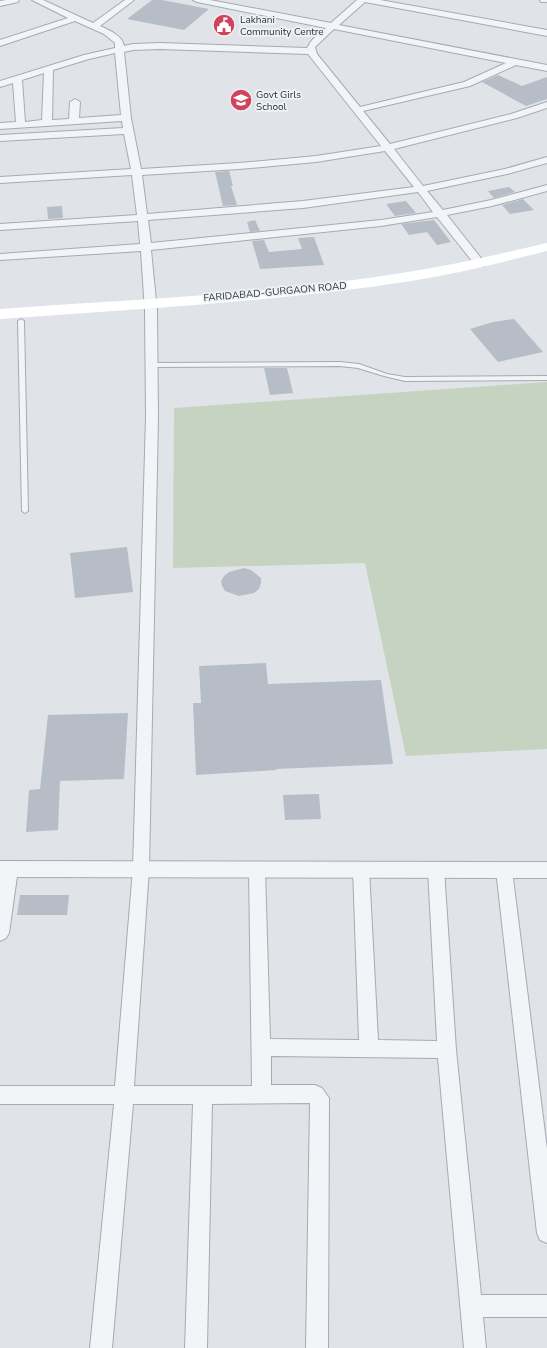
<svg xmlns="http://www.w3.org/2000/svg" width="547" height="1348" font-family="'Nunito Sans',sans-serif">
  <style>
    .green { fill: #c6d3c1 }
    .building { fill: #b7bdc6 }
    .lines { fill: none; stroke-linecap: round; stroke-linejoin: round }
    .service-casing { stroke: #a5abb3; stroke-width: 2 }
    .minor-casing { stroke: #a5abb3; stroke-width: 2 }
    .tertiary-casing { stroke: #a5abb3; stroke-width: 2 }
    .service { fill: #f2f4f7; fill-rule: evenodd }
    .minor { fill: #f2f4f7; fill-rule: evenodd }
    .tertiary { fill: #f2f4f7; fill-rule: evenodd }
    .secondary { fill: #fff; fill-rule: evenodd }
    .labels { text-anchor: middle; stroke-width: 3.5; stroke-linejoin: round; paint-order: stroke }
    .far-poi-label { font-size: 10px; fill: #283241; stroke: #eff3f6; text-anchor: start }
    .far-street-label { font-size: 10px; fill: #283241; stroke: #eff3f6 }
  </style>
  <rect width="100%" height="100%" fill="#e0e4e9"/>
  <path class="green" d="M 547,382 L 547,749 L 406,756 L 365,563 L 173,568 L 174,408 Z"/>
  <path class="building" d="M 152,0 L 162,0 L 209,9 L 184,30 L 127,19 Z
    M 498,75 L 522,86 L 547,77 L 547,99 L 526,106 L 482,82 Z
    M 229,171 L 233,186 L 231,186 L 237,205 L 223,206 L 215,172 Z
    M 509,187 L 515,192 L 494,198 L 488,191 Z
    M 523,199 L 534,210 L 510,214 L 502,205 Z
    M 406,201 L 416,213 L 395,216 L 386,204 Z
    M 62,206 L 63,218 L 48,219 L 47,207 Z
    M 255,220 L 260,231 L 250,232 L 247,222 Z
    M 434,220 L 451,242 L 437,245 L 427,232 L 409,235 L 401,224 Z
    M 314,237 L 324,265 L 260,269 L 252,241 L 264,240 L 269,252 L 302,249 L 298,238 Z
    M 514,319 L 543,352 L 498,362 L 470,329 L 493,322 Z
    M 264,368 L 287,368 L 293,393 L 270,395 Z
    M 127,547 L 133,592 L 75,598 L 70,553 Z
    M 244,568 L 251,570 L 261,578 L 261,583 L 259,589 L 254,593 L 239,596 L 225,591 L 222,586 L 221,581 L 224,576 L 229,572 Z
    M 266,663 L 268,684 L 381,680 L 393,764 L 276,769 L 276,770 L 196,775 L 193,703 L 201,703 L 199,666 Z
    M 128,713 L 124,779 L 60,781 L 58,830 L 26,832 L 29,790 L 40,789 L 48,715 Z
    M 319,794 L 321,819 L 285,820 L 283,795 Z
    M 20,895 L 69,895 L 67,915 L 17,915 Z"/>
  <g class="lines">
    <g class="service-casing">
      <path id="service" d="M 21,319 L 24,321 L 28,511 L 25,513 L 22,511 L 18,321 Z
        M 340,362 L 359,364 L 387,374 L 405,377 L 547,376 L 547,380 L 405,381 L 384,376 L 358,368 L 340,366 L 151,367 L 148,365 L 151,363 Z"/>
    </g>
    <g class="minor-casing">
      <path id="minor" d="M 6,0 L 19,0 L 18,2 L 0,6 L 0,1 Z
        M 32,0 L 43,0 L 93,23 L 125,0 L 134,0 L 100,26 C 109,30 123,36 124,46 L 133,44 L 160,43 L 307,48 L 312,40 L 326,28 L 197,2 L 193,0 L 210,0 L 331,23 L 357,0 L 380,0 L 547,30 L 547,36 L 365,2 L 339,25 L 547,65 L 547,71 L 516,65 L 470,86 L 363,111 L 390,144 L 511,114 L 547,102 L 547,108 L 517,118 L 394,149 L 423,186 L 505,169 L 547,157 L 547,163 L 507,174 L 427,191 L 443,210 L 491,200 L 547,185 L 547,191 L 492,206 L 447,215 L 484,262 L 485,264 L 484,266 L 476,266 L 437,217 L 381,226 L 151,250 L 157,311 L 158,417 L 149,869 L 134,1086 L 252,1086 L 249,870 L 251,865 L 257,863 L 263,865 L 265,870 L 270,1039 L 359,1040 L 353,869 L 355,864 L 361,862 L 367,864 L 369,869 L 378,1040 L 437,1041 L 428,869 L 430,864 L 436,862 L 442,864 L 444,869 L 456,1050 L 481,1295 L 547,1295 L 547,1317 L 483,1317 L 486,1348 L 464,1348 L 438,1058 L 271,1056 L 271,1085 L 315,1085 L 322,1088 L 329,1098 L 328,1348 L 306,1348 L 310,1103 L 212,1104 L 207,1348 L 185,1348 L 193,1104 L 133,1104 L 112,1348 L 90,1348 L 114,1104 L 0,1104 L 0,1086 L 115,1086 L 133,869 L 146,417 L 145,311 L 141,251 L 0,260 L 0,254 L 140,244 L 138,221 L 0,230 L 0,224 L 137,215 L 132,175 L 0,183 L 0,177 L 131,169 L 124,134 L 0,141 L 0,135 L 123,128 L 122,121 L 0,129 L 0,123 L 16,122 L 13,83 L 0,87 L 0,81 L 84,55 L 115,48 L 115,43 L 104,34 L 75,21 L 0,46 L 0,40 L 68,18 ZM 334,29 L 506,63 L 464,82 L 360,107 L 317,54 L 315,47 ZM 160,49 L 308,54 L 381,146 L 316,156 L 239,163 L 141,169 L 131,118 L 124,52 L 133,50 ZM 115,53 L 121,115 L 79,118 L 80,102 L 75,99 L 70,102 L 69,119 L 52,120 L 53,70 L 89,59 ZM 44,73 L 42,120 L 25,122 L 22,80 ZM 385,151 L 414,187 L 303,201 L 147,214 L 142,175 L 239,169 L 316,162 ZM 418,192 L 433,212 L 381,220 L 151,243 L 148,220 L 303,208 Z
        M 540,0 L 547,0 L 547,2 L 541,2 Z
        M 10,862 L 16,864 L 18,869 L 9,933 L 6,938 L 0,941 L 0,878 L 4,864 Z
        M 504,863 L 510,865 L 512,870 L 547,1149 L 547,1243 L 540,1240 L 537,1233 L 496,870 L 498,865 Z"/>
    </g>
    <g class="tertiary-casing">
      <path id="tertiary" d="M 0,861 L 547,862 L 547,878 L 0,877 Z"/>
    </g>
    <use href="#service" class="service"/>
    <use href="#minor" class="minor"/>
    <use href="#tertiary" class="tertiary"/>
    <path class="secondary" d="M 547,243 L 547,251 C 502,262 457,274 411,281 C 275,302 137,309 0,319 L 0,309 C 138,299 277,294 414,271 C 459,264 503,253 547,243 Z"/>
  </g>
  <defs>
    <g id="civic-disc" transform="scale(1.15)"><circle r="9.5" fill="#d1425d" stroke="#eff3f6"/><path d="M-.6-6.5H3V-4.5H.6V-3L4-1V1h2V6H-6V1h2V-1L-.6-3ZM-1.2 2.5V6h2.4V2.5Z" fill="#fff"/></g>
    <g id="school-disc" transform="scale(1.15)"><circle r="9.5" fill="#d1425d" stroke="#eff3f6"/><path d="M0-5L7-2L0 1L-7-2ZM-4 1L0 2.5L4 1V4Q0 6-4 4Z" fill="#fff"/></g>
  </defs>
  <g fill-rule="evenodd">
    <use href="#civic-disc" x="224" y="25"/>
    <use href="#school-disc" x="241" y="100"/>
  </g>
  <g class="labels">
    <g class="far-poi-label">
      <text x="240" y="23">Lakhani<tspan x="240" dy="12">Community Centre</tspan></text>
      <text x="256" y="98">Govt Girls<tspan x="256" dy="12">School</tspan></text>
    </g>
    <g class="far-street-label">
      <text transform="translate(275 291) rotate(-5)" y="4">FARIDABAD-GURGAON ROAD</text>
    </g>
  </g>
</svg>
